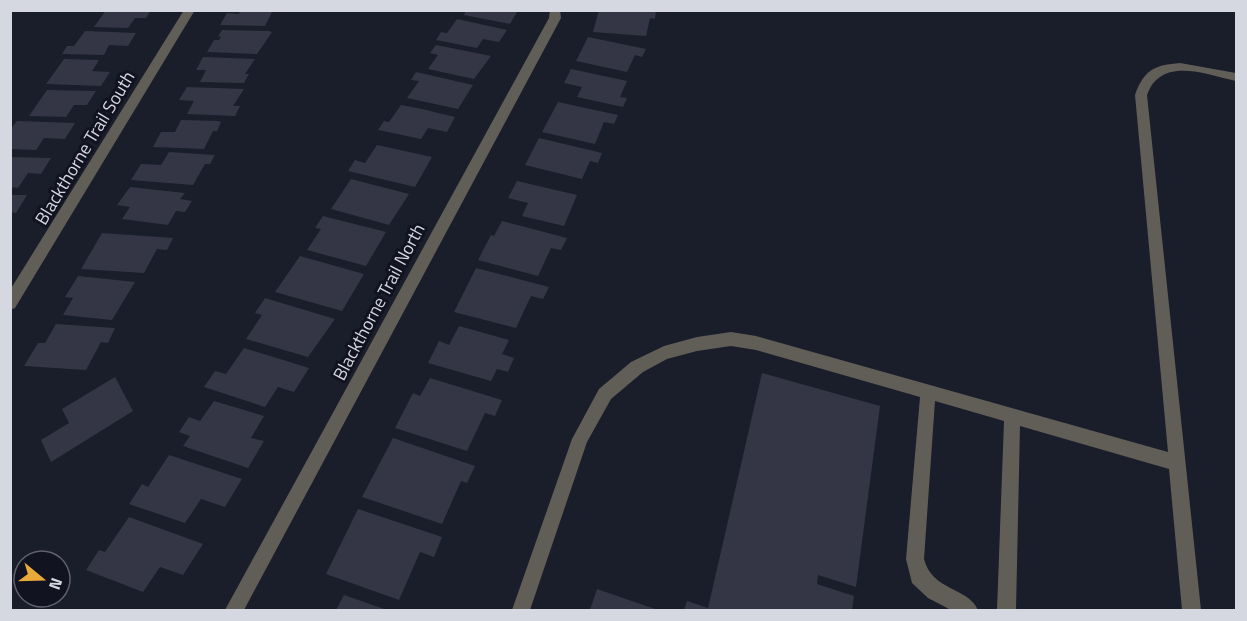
<svg xmlns="http://www.w3.org/2000/svg" width="1247" height="621" font-family="'Titillium Web',sans-serif">
  <style>
    .building { fill: #343645 }
    .lines { fill: none; stroke-linecap: round; stroke-linejoin: round }
    .minor { fill: #615e57; fill-rule: evenodd }
    .labels { text-anchor: middle; stroke-width: 6; stroke-linejoin: round; paint-order: stroke }
    .street-label { font-size: 18px; fill: #d5d7e1; stroke: #121320 }
  </style>
  <rect width="100%" height="100%" fill="#1a1d2a"/>
  <path class="building" d="M 106,10 L 151,10 L 146,18 L 135,18 L 128,28 L 94,27 Z
    M 240,10 L 273,10 L 265,26 L 220,25 L 227,13 L 239,14 Z
    M 466,10 L 508,10 L 517,12 L 510,24 L 464,15 Z
    M 599,10 L 651,10 L 656,11 L 655,19 L 650,18 L 646,36 L 593,32 Z
    M 457,19 L 507,30 L 499,42 L 483,39 L 477,48 L 436,40 L 441,32 L 447,33 Z
    M 222,30 L 269,31 L 272,32 L 257,54 L 207,52 L 214,40 L 219,40 L 221,37 L 218,36 Z
    M 85,31 L 136,33 L 128,46 L 109,45 L 104,55 L 62,54 L 67,46 L 74,46 Z
    M 588,37 L 646,49 L 642,57 L 635,55 L 627,72 L 576,61 Z
    M 436,45 L 491,56 L 474,79 L 428,69 L 438,55 L 430,53 Z
    M 203,57 L 255,59 L 245,74 L 249,74 L 244,83 L 200,82 L 206,70 L 196,70 Z
    M 64,59 L 99,60 L 92,71 L 110,72 L 101,86 L 46,84 Z
    M 571,69 L 627,81 L 620,97 L 627,98 L 623,107 L 577,97 L 582,87 L 564,83 Z
    M 416,72 L 473,85 L 458,109 L 407,98 L 419,81 L 411,80 Z
    M 187,87 L 244,89 L 233,106 L 240,106 L 235,116 L 187,114 L 194,101 L 179,100 Z
    M 47,90 L 96,91 L 87,105 L 74,105 L 66,117 L 29,116 Z
    M 558,102 L 618,115 L 614,124 L 604,122 L 595,144 L 542,132 Z
    M 401,105 L 422,109 L 455,117 L 447,132 L 428,128 L 421,139 L 378,130 L 384,121 L 389,122 Z
    M 181,120 L 218,121 L 221,122 L 217,131 L 213,131 L 204,149 L 153,147 L 161,132 L 175,132 Z
    M 17,121 L 75,123 L 65,139 L 44,138 L 36,150 L 10,149 L 10,130 Z
    M 539,138 L 602,153 L 598,163 L 590,161 L 582,179 L 525,165 Z
    M 377,145 L 432,157 L 415,187 L 348,171 L 355,160 L 365,163 Z
    M 169,152 L 215,155 L 210,164 L 205,164 L 193,185 L 131,180 L 141,164 L 161,165 Z
    M 10,157 L 51,158 L 41,174 L 28,173 L 18,188 L 10,187 Z
    M 351,179 L 409,194 L 389,225 L 331,209 Z
    M 517,181 L 577,195 L 564,226 L 522,216 L 528,203 L 508,198 Z
    M 130,187 L 185,193 L 180,199 L 192,201 L 185,212 L 176,211 L 168,225 L 122,219 L 130,207 L 117,205 Z
    M 10,195 L 27,195 L 16,213 L 10,212 Z
    M 323,216 L 386,232 L 366,266 L 307,250 L 321,229 L 315,228 Z
    M 502,221 L 567,238 L 561,250 L 551,248 L 538,276 L 478,260 L 491,235 L 494,236 Z
    M 102,233 L 173,238 L 167,250 L 157,249 L 144,273 L 81,269 Z
    M 300,256 L 364,274 L 342,311 L 275,292 Z
    M 476,268 L 549,287 L 543,299 L 531,296 L 516,328 L 454,312 Z
    M 78,276 L 135,282 L 112,320 L 63,315 L 73,298 L 65,297 Z
    M 265,298 L 335,319 L 308,357 L 246,339 L 262,315 L 255,313 Z
    M 56,324 L 115,328 L 108,343 L 101,342 L 86,370 L 24,366 L 38,343 L 45,343 Z
    M 459,326 L 509,340 L 502,354 L 514,358 L 508,372 L 497,369 L 491,381 L 428,363 L 439,341 L 449,345 Z
    M 244,348 L 309,368 L 294,392 L 278,387 L 265,407 L 204,387 L 215,371 L 226,374 Z
    M 762,373 L 880,406 L 856,587 L 818,575 L 817,584 L 854,596 L 852,610 L 684,610 L 687,601 L 708,608 Z
    M 115,377 L 133,411 L 51,462 L 41,440 L 69,423 L 62,409 Z
    M 430,378 L 502,400 L 495,416 L 485,413 L 467,451 L 395,428 L 413,393 L 420,396 Z
    M 214,401 L 264,416 L 251,438 L 264,441 L 248,468 L 183,446 L 190,436 L 179,432 L 189,417 L 200,421 Z
    M 393,438 L 475,466 L 467,483 L 461,481 L 442,524 L 362,497 Z
    M 169,455 L 242,479 L 225,507 L 201,499 L 185,523 L 129,504 L 142,484 L 148,487 Z
    M 358,509 L 442,537 L 434,557 L 420,552 L 399,600 L 326,574 Z
    M 129,517 L 203,544 L 183,575 L 160,567 L 143,592 L 86,570 L 99,550 L 105,552 Z
    M 597,589 L 658,610 L 590,610 Z
    M 344,595 L 387,610 L 336,610 Z"/>
  <g class="lines">
    <path class="minor" d="M 184,10 L 195,10 L 15,308 L 10,310 L 10,290 Z
      M 550,10 L 560,10 L 561,18 L 244,610 L 225,610 L 549,18 Z
      M 1180,63 L 1236,73 L 1236,81 C 1205,74 1161,56 1147,95 L 1201,610 L 1182,610 L 1169,469 L 1020,426 L 1016,610 L 997,610 L 1004,421 L 935,401 L 924,559 C 932,591 968,587 978,610 L 951,610 L 928,598 L 912,583 L 906,559 L 920,397 L 756,350 L 731,346 L 697,351 L 667,359 L 643,372 L 611,399 L 587,442 L 530,610 L 512,610 L 572,439 L 599,389 L 631,362 L 664,346 L 697,337 L 731,332 L 756,336 L 1168,452 L 1135,95 C 1144,70 1154,65 1180,63 Z"/>
  </g>
  <g class="labels">
    <g class="street-label">
      <text transform="translate(85 148) rotate(-59)" y="6">Blackthorne Trail South</text>
      <text transform="translate(379 302) rotate(-62)" y="6">Blackthorne Trail North</text>
    </g>
  </g>
  <rect width="1247" height="621" fill="none" stroke="#d5d7e1" stroke-width="24"/>
  <g transform="translate(42 579) rotate(109)"><circle r="28" fill="#121320" stroke="#60616d" stroke-width="1.5"/>
  <path d="M0-4.5L10 22L0 15L-10 22Z" fill="#eaaa39"/>
  <text y="-9" font-size="16" font-weight="bold" text-anchor="middle" fill="#d5d7e1">N</text>
  </g>
</svg>
